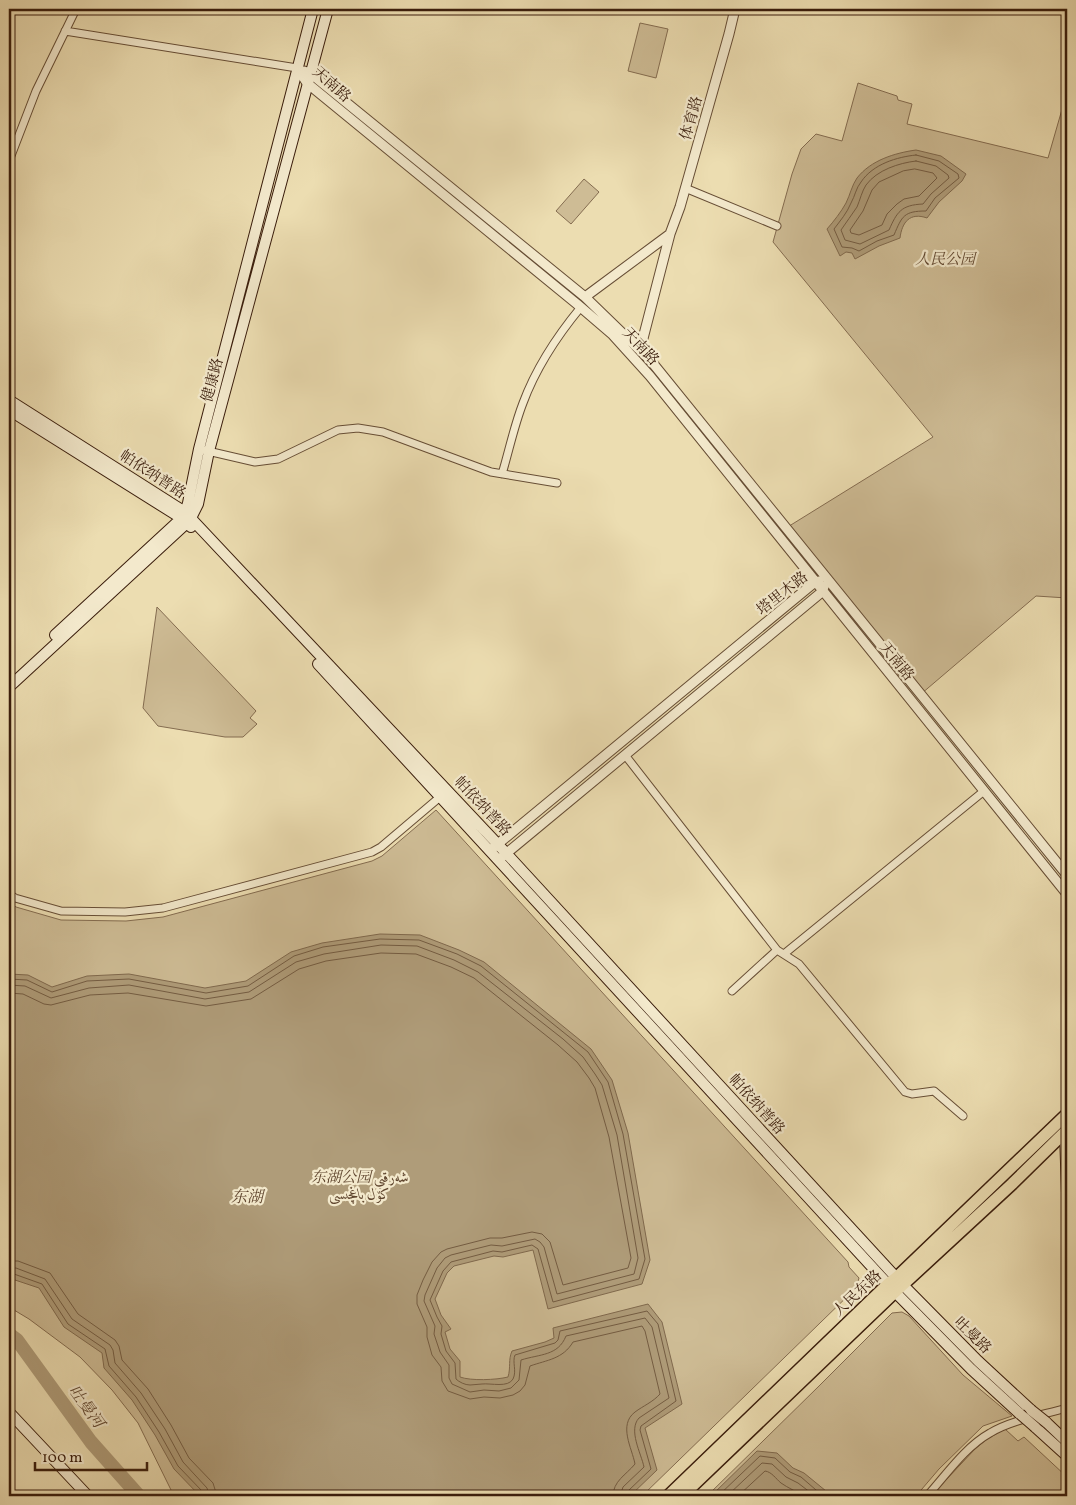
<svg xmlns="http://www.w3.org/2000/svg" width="1076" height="1505" font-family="Vollkorn,Amiri,'Noto Serif SC',serif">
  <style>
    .green { fill: #cebc95; stroke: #846c50 }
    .water { fill: #af9c79; stroke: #80694d }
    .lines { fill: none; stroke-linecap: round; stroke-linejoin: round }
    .shore { stroke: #745c42; stroke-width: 1 }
    .river { stroke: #af9c79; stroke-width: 14 }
    .minor-casing { stroke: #664d35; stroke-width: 9 }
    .tertiary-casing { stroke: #664d35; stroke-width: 11 }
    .secondary-casing { stroke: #3a1d0c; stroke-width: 12 }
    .primary-casing { stroke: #3a1d0c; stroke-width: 14 }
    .minor { stroke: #f3e9cc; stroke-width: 7 }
    .tertiary { stroke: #f3e9cc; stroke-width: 9 }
    .secondary { stroke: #f3e9cc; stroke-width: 10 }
    .primary { stroke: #ecddb1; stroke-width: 11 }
    .secondary-bridge-casing { stroke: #3a1d0c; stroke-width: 12; stroke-linecap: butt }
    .secondary-bridge { stroke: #f3e9cc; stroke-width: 10 }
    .labels { text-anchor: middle; stroke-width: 4.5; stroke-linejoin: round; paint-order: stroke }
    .street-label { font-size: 15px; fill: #3a1d0c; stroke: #f3e9cc }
    .park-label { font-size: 15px; font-style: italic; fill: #5f452e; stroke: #f3e9cc }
    .water-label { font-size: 16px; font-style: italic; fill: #634932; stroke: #f3e9cc }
  </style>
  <rect width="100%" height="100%" fill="#ecddb1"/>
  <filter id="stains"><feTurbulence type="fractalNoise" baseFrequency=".004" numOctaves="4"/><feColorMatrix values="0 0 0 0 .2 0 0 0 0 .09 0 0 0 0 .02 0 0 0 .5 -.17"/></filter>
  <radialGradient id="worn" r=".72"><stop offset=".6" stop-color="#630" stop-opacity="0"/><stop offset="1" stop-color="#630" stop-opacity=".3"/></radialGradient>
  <path class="green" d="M 640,23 L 668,29 L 656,78 L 628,71 Z
    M 858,83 L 897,96 L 898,100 L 912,104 L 907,124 L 1048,158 L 1067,92 L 1067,598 L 1036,596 L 921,694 L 786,528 L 933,437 L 773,242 L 792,174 L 801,149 L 816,134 L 842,141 Z
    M 584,179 L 599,192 L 571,224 L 556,211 Z
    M 157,607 L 256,711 L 250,718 L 257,724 L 243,737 L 225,737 L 158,726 L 143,708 Z
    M 436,810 L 848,1262 L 849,1267 L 859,1278 L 856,1288 L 642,1496 L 174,1496 L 138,1423 L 112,1390 L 80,1357 L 29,1319 L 9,1307 L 9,902 L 16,907 L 61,920 L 126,921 L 163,917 L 372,861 L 382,856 Z
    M 902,1312 L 909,1316 L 963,1375 L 1012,1416 L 983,1426 L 939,1469 L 916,1496 L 707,1496 L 819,1386 L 892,1313 Z
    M 1005,1429 L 1018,1441 L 1024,1437 L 1067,1477 L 1067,1496 L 931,1496 L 975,1449 L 987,1439 Z"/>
  <path class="water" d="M 916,150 L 941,156 L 966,174 L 962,181 L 939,202 L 927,218 C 910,212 902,222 900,238 L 879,246 L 855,259 L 852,253 L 846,252 L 840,256 L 827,229 C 834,221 841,212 846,203 C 850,195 852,185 857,178 C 871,160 895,153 916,150 Z
    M 380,934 L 420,935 L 459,950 L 484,962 L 591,1049 L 612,1080 L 628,1133 L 650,1260 L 642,1284 L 548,1309 L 533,1250 L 503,1257 L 494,1256 L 454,1266 L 447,1273 L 435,1299 L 441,1315 L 451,1329 L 445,1332 L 450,1349 L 460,1361 L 460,1377 C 471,1381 496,1380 508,1377 C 511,1367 508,1360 512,1351 L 545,1342 L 554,1338 L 553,1328 L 648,1304 L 662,1322 L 682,1404 L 645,1428 L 657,1470 L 630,1496 L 200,1496 L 174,1469 L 155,1435 L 132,1400 L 104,1368 L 102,1353 L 64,1327 L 39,1288 L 12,1279 L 9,1280 L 9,974 L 28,975 L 52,987 L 87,976 L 129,974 L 205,988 L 246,981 L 291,952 L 322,943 Z
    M 757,1451 L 777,1453 L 793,1468 L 804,1473 L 826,1491 L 829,1496 L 711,1496 Z"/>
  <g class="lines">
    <path class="shore" d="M 916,155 L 939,161 L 958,174 L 959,178 L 935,198 L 926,211 C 904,211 902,216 894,235 L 877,241 L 859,251 L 852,248 L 842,247 L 834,229 C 840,221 847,213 851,203 C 855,196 856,188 861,182 C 873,164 897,157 916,155 Z
      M 916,161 L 936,166 L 948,175 L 949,178 L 931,194 L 923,204 C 901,205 897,212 889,230 L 860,244 L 845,240 L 841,230 C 846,222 852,215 857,207 C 860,200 862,191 866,185 C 877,170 899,163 916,161 Z
      M 915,169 L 933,173 L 937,178 L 919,196 L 904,199 L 897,204 L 887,214 L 882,225 L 859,235 L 851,233 L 850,230 L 863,211 L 872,190 L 879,182 L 903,171 Z
      M 9,979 L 27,980 L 52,992 L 87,981 L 129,979 L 206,993 L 248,986 L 294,956 L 323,947 L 380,939 L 419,940 L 457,954 L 481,966 L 588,1052 L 608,1082 L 623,1134 L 645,1259 L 639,1279 L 553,1302 L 538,1249 L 532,1245 L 502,1252 L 493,1251 L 451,1262 L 443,1271 L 430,1300 L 437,1317 L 442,1326 L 441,1334 L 446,1351 L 455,1363 L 456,1379 C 459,1382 465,1385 470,1385 C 474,1385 478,1384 482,1384 C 491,1383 508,1388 513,1379 C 517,1371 512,1362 515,1355 L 555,1343 L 558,1340 L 560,1331 L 647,1311 L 658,1324 L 676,1401 L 641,1426 L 640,1430 L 651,1469 L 628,1491 L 627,1496
      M 9,985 L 25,986 L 51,998 L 89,988 L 129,985 L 205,999 L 249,992 L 296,962 L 324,954 L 381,945 L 417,946 L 454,960 L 478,972 L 563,1039 L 583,1057 L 595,1074 L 602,1085 L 617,1135 L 638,1258 L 634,1274 L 557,1294 L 544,1247 L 540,1242 L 535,1239 L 502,1246 L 491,1245 L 451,1255 L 445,1258 L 437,1268 L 425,1295 L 424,1301 L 435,1326 L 434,1334 L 440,1352 L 449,1365 L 449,1378 L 452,1384 L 470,1392 L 484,1390 L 499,1391 L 511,1388 L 519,1380 L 521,1360 C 540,1354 558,1356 566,1336 L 645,1318 L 652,1327 L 669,1398 L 639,1418 C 628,1430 641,1453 644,1467 L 623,1487 L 620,1496
      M 9,993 L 23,994 L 44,1004 L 51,1005 L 90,995 L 128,993 L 206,1006 L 251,999 L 299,969 L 326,961 L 381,953 L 416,954 L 451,967 L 474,978 L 558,1045 L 577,1062 L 589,1078 L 595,1088 L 609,1137 L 631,1258 L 628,1268 L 563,1285 L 550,1242 L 542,1234 L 532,1232 L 502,1238 L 490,1238 L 447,1249 L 441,1252 L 432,1262 L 423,1280 L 417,1295 L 417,1304 L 427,1327 L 427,1337 L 432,1355 L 441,1367 L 442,1381 L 448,1391 L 470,1399 L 484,1397 L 500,1398 L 513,1395 L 520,1391 L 525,1385 L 530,1366 C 547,1360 563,1359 573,1342 L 642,1326 L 645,1331 L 660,1394 C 653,1402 643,1406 635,1412 C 618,1425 632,1448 635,1464 C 626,1475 613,1481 613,1496
      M 9,1261 L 18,1261 L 50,1273 L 78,1314 L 115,1340 L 119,1346 L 122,1360 L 148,1389 L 171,1425 L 189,1458 L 213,1483 L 217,1496
      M 9,1268 L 16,1268 L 45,1279 L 72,1319 L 110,1345 L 113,1350 L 115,1363 L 141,1393 L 165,1429 L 183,1462 L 207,1488 L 209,1496
      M 9,1275 L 14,1274 L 42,1284 L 68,1324 L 105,1349 L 109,1366 L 136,1397 L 159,1432 L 178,1466 L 202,1491 L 203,1496
      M 718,1496 L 760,1456 L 775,1458 L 790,1472 L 801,1477 L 823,1496
      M 727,1496 L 762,1463 L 772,1464 L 786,1477 L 798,1483 L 815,1496
      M 738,1496 L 765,1471 C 772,1472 776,1479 781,1483 C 788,1488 796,1491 803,1496"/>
    <path class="river" d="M 9,1334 L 17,1340 L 91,1442 L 139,1496"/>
    <g class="minor-casing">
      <path id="minor" d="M 65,31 L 297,68
        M 9,161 L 36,91 L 76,9
        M 685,188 L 777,226
        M 199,449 L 255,462 L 278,459 L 338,430 L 358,428 L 383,432 L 491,472 L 557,483
        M 502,474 C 509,451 514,426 523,403 C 536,368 557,336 581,307
        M 625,755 L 777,950 L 799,964 L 905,1092 L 912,1094 L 934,1091 L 963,1116
        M 9,894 L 15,898 L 61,911 L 125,912 L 163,908 L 372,852 L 381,847 L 440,797
        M 784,954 L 984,791
        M 732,991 L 777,950
        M 927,1496 C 946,1475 965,1447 990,1433 C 1011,1420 1043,1415 1067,1408"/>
    </g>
    <g class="tertiary-casing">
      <path id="tertiary" d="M 297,68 L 307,83 L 577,304 L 612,334 L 650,376 L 1067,894
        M 304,71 L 310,73 L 585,297 L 651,361 L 1067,875
        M 585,297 L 670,234 L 680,207 L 729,34 L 735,9
        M 640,350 L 670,234
        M 493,848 L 815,582 L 819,581
        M 502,857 L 823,591 L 824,586"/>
    </g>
    <g class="secondary-casing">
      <path id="secondary" d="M 9,400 L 185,512 L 506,853 L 903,1285 L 978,1361 L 1031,1410
        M 9,410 L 181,518 L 191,527
        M 55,635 L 184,516 L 188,503 L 199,449 L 313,9
        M 318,664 L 895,1292 L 971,1369 L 1020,1414
        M 9,687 L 190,520 L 198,504 L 209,451 L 328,9
        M 1065,1133 L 1067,1193
        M 9,1412 L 88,1496
        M 1046,1422 L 1067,1442
        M 1035,1427 L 1067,1456"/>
    </g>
    <g class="primary-casing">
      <path id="primary" d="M 668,1496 L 888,1284 L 896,1278 L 1067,1114
        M 682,1496 L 895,1292 L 1012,1184 L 1067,1130"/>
    </g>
    <use href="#minor" class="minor"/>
    <use href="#tertiary" class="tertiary"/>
    <use href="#secondary" class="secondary"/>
    <use href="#primary" class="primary"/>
    <g class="secondary-bridge-casing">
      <path id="secondary-bridge" d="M 1031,1410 L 1046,1422
        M 1020,1414 L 1035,1427"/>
    </g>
    <use href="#secondary-bridge" class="secondary-bridge"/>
  </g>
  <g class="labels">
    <g class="street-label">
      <text transform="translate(332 84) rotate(42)" y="5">天南路</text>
      <text transform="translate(691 118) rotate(-74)" y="5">体育路</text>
      <text transform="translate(641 346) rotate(47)" y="5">天南路</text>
      <text transform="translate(212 380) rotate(-75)" y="5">健康路</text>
      <text transform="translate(153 474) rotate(33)" y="5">帕依纳普路</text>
      <text transform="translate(782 593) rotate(-38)" y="5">塔里木路</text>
      <text transform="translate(897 661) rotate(51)" y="5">天南路</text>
      <text transform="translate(483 806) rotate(47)" y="5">帕依纳普路</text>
      <text transform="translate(757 1104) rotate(48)" y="5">帕依纳普路</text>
      <text transform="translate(857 1293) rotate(-43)" y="5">人民东路</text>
      <text transform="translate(973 1335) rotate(45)" y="5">吐曼路</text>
    </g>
    <g class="park-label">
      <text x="945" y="264">人民公园</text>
      <text x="360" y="1182">东湖公园 شەرقىي<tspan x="360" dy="17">كۆل باغچىسى</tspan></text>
    </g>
    <g class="water-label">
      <text x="247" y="1202">东湖</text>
      <text transform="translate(87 1406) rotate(54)" y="6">吐曼河</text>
    </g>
  </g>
  <rect width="1076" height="1505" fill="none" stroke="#ecddb1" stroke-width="30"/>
  <rect x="10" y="10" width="1056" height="1485" fill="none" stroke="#3a1d0c" stroke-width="2.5"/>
  <rect x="15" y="15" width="1046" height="1475" fill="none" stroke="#3a1d0c"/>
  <path d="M35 1462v8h112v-8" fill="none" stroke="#3a1d0c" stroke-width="2.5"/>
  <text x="42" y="1462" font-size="15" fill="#3a1d0c" stroke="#f3e9cc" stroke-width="4" paint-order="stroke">100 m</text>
  <rect width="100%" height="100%" filter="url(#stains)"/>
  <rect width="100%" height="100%" fill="url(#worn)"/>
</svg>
